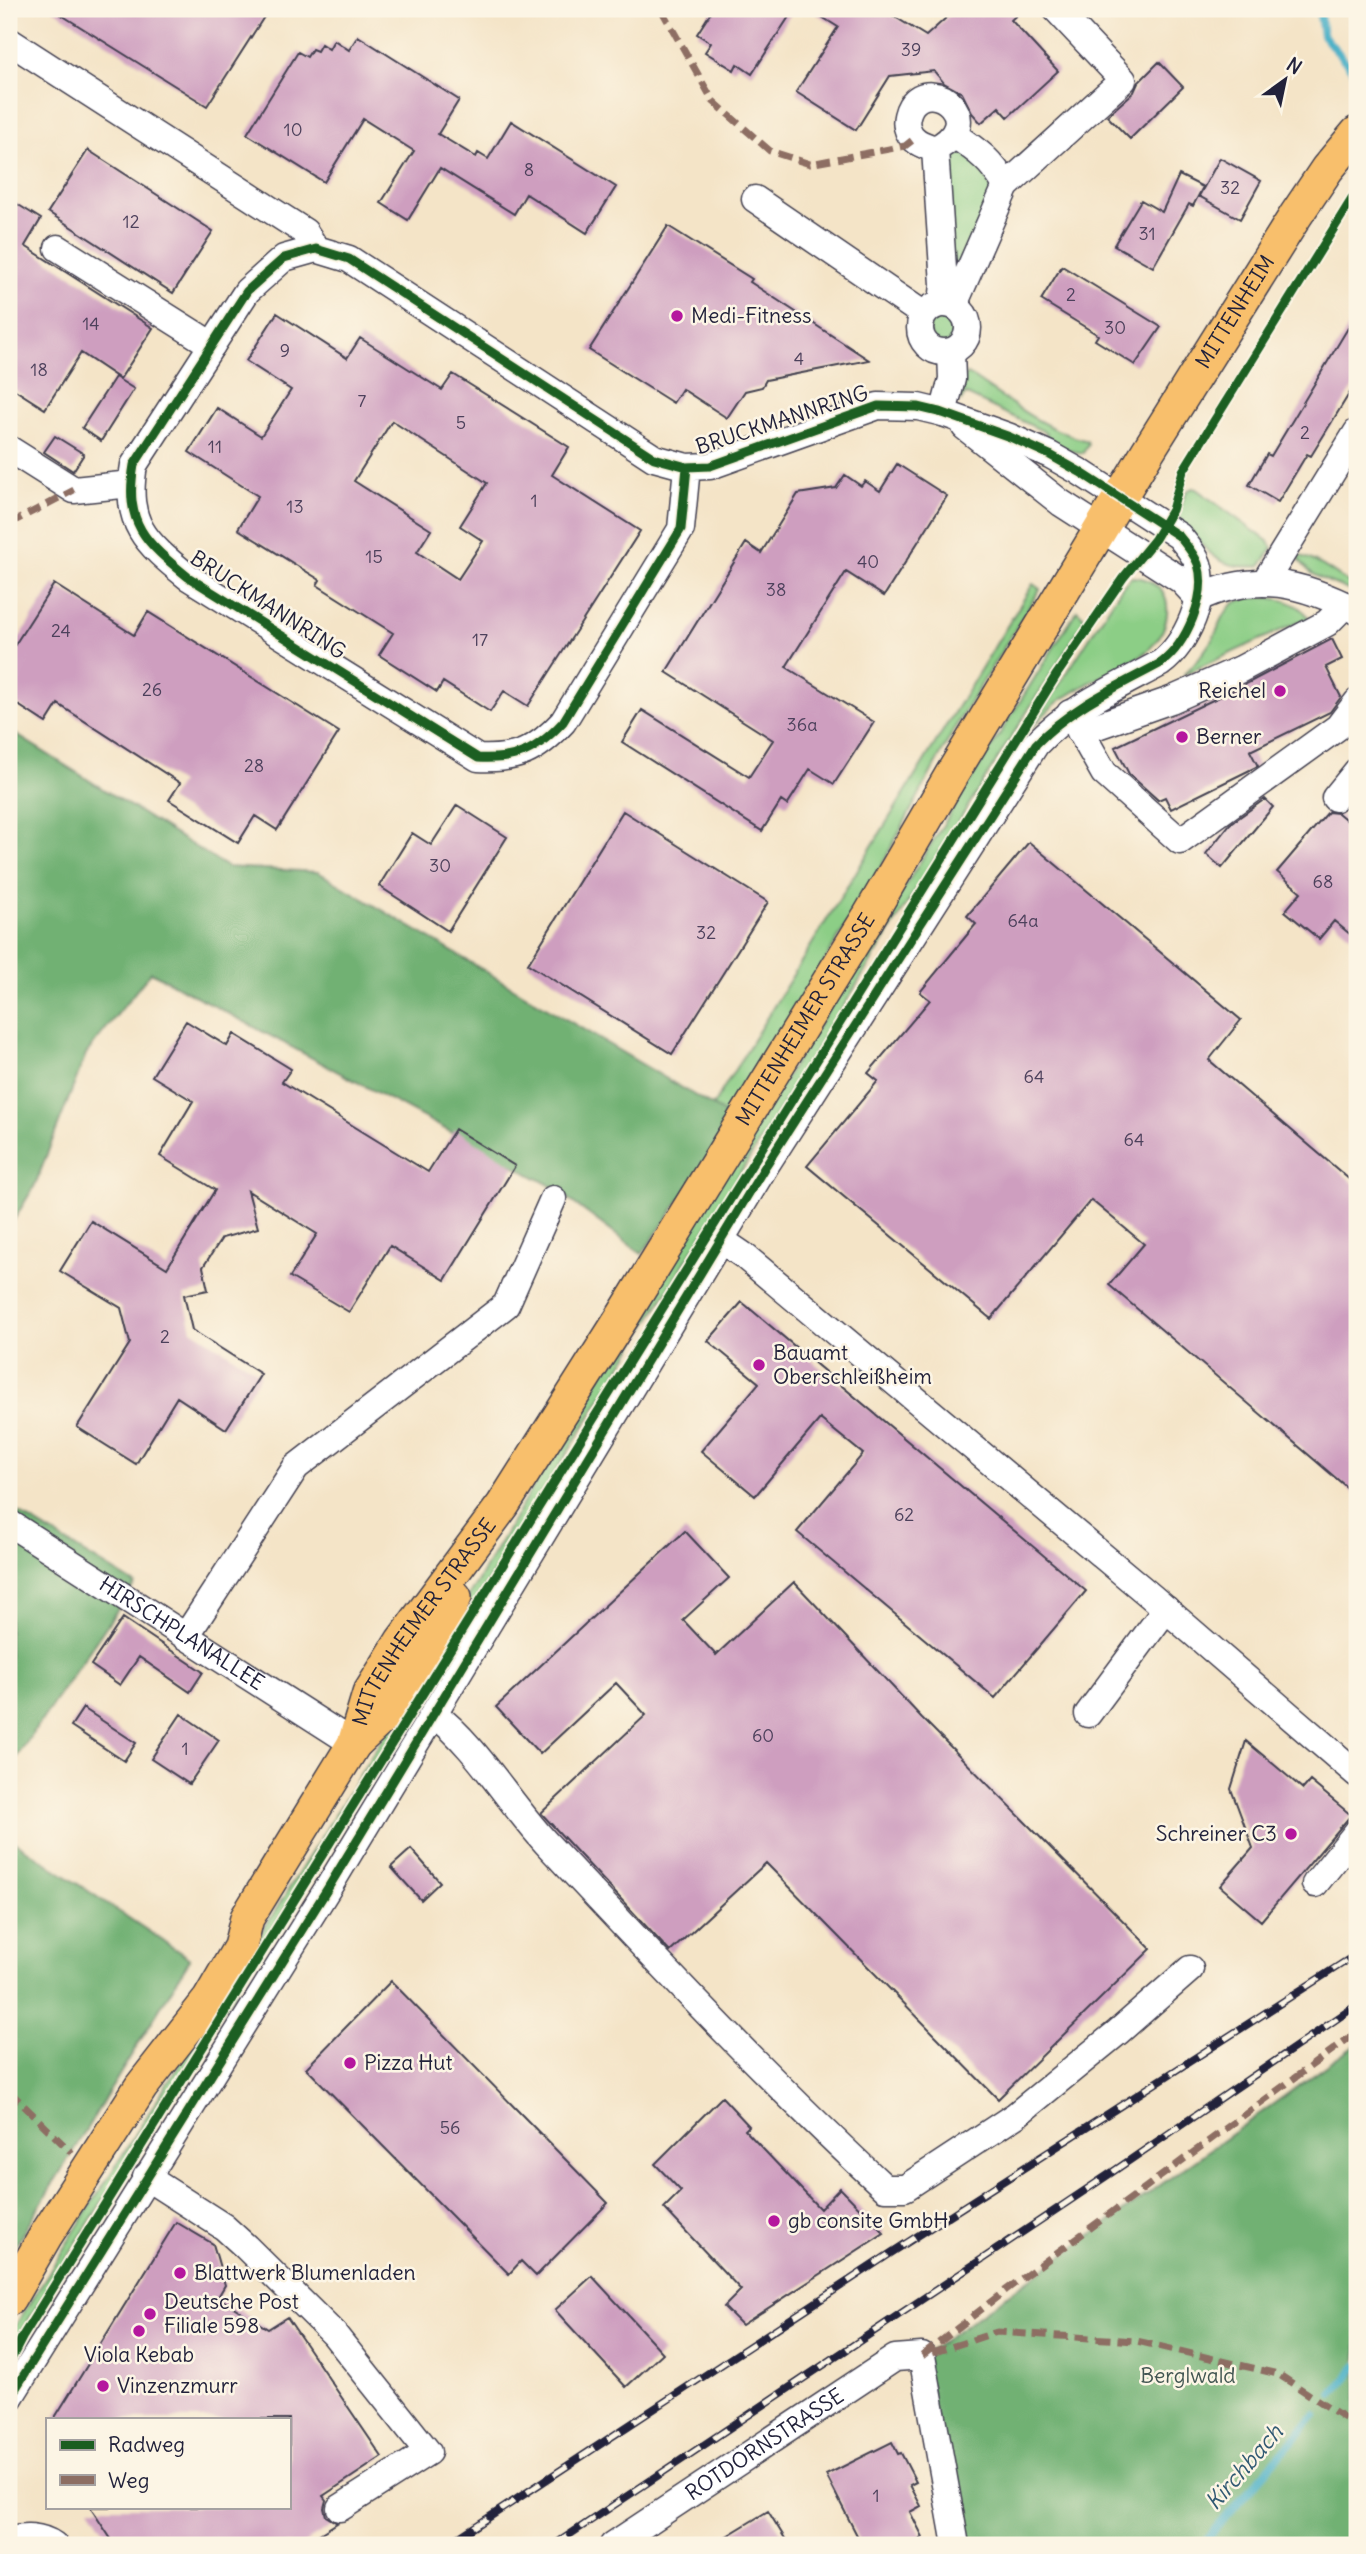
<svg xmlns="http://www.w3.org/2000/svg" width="1366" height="2554" font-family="Delius,sans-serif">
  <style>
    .green { fill: #8cce86; stroke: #577860; stroke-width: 2 }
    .forest { fill: #71b173; stroke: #4a6a57; stroke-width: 2 }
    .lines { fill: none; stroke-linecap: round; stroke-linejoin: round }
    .stream { stroke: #47afc6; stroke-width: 8 }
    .building { fill: #ce9ebf; fill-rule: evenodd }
    .minor-casing { stroke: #423f50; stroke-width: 29 }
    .major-casing { stroke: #423f50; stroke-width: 36 }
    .minor { stroke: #fff; stroke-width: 26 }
    .major { stroke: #f8bf6c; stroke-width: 33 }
    .rail-casing { stroke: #22223b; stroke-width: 8 }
    .rail { stroke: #fcf5e5; stroke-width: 5; stroke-dasharray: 16; stroke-linecap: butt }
    .quiet { stroke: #8d6e63; stroke-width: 7; stroke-dasharray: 14 7; stroke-linecap: butt }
    .cycleway-casing { stroke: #fcf5e5; stroke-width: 13 }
    .cycleway { stroke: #1b5e20; stroke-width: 9 }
    .poi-dot { fill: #b5179e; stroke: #fcf5e5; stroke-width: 2.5 }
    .labels { text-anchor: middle; stroke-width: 5; stroke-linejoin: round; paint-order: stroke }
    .number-label { font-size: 18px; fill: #4d415c }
    .street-label { font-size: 21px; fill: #22223b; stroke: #fcf5e5 }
    .poi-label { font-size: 21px; fill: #22223b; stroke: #fcf5e5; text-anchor: start }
    .park-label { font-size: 21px; fill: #425652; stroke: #fcf5e5 }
    .water-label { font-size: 23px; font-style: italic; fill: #315a73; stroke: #fcf5e5 }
  </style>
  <rect width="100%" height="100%" fill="#fcf5e5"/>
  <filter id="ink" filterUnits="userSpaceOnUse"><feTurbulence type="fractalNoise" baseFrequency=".0143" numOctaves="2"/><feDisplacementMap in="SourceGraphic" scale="14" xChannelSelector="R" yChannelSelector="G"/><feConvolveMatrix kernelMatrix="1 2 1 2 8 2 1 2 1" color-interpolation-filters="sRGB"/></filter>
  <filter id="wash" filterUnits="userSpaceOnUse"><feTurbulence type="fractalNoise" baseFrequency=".00686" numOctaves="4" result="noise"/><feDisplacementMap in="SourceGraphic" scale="28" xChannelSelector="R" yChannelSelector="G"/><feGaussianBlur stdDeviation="1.57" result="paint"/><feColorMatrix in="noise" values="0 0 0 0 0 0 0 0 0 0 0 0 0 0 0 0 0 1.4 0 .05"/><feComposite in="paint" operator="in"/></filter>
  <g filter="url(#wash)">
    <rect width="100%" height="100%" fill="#f4e4c7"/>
    <path class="green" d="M 950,150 C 984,157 982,162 993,192 L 953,292 L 946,152 Z
      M929 328a16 16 0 1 1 32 0a16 16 0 1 1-32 0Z
      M 968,374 C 1006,399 1042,429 1087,441 L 1088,445 L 1083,453 L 1066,450 L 1044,441 L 1047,433 L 965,394 L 961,401 L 959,399 L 964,377 Z
      M 1192,488 L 1196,489 L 1269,542 L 1273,548 L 1260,566 C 1212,571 1207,546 1177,518 L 1186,492 Z
      M 1297,555 C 1319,560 1339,577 1357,589 L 1357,595 C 1334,580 1310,582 1297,555 Z
      M 1131,577 C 1144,577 1151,581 1160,589 C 1166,596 1168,605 1167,614 C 1163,653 1124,665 1095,680 C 1084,685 1073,693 1062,699 C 1050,707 1041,719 1031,729 L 1122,587 Z
      M 1033,584 L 1040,589 L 958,722 L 878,872 L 708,1156 L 685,1151 Z
      M 1252,597 C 1273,597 1297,599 1309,618 L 1302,636 L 1303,620 L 1183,675 C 1194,665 1204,652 1212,640 C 1225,618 1223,602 1252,597 Z
      M 1077,610 L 1084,617 L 1082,625 C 800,1070 528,1522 248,1968 L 245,1972 L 237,1972 L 426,1669 L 565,1432 Z
      M 231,1982 L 236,1987 L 235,1993 L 213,2024 L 9,2351 L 9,2336 Z"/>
    <path class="forest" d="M 9,730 L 227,867 L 318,872 L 736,1120 L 642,1254 L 548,1184 L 151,972 L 86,1054 L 35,1185 L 9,1228 Z
      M 9,1507 L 135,1584 L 9,1768 Z
      M 9,1838 L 190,1959 L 9,2256 Z
      M 1357,2044 L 1357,2545 L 956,2545 L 922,2356 Z"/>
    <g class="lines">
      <path class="stream" d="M 1319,9 L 1323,35 L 1357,75
        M 1333,2394 L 1357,2366
        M 1202,2545 L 1315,2415"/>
    </g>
    <g id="blocks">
      <path class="building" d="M 52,9 L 269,9 L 207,106 Z
        M 713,9 L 794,9 L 752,74 L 737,64 L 734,70 L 705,52 L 711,43 L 697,34 Z
        M 809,9 L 882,9 L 926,36 L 956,9 L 1023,9 L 1011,20 L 1058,71 L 1008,117 L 999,107 L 981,123 L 972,113 L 962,93 L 944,83 L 934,71 L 890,76 L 856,130 L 796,92 L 838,27 Z
        M 358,36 L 459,100 L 438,134 L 476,157 L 478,153 L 488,159 L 511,121 L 616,187 L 587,233 L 526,194 L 514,214 L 440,168 L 408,220 L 381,203 L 414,151 L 363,119 L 324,182 L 247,134 L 298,52 L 307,57 L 312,49 L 317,51 L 321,44 L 329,49 L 334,40 L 349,50 Z
        M 1159,62 L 1183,87 L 1130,139 L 1107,116 L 1134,92 L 1138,83 Z
        M 88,150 L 213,231 L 173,293 L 48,212 Z
        M 1220,158 L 1261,181 L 1240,219 L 1199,196 Z
        M 1179,175 L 1203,187 L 1193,206 L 1189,204 L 1153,267 L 1114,245 L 1141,200 L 1162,212 Z
        M 9,199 L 41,219 L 25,246 L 153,328 L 120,379 L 81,353 L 45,409 L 9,386 Z
        M 668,226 L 752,279 L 750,282 L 869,360 L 766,380 L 762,387 L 745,391 L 727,418 L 682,389 L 673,403 L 589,350 Z
        M 1062,266 L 1161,327 L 1135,365 L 1095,340 L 1098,335 L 1041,300 Z
        M 277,313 L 347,358 L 360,338 L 442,390 L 453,374 L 569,447 L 552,475 L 640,531 L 528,706 L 504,691 L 490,712 L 443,682 L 437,692 L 379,655 L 393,633 L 317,585 L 320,580 L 238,529 L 258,496 L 189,452 L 217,408 L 261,436 L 291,390 L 246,361 ZM 392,421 L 487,483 L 460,526 L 483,541 L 458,579 L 417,552 L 431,530 L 354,481 Z
        M 1357,313 L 1357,381 L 1311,456 L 1307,454 L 1278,502 L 1249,485 L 1267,454 L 1271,456 Z
        M 115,377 L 134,389 L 101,441 L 82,428 Z
        M 55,436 L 84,454 L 73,471 L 44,452 Z
        M 897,464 L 947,496 L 884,596 L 846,572 L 786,667 L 874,722 L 834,784 L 810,769 L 787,805 L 781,801 L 762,831 L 622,742 L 642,710 L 749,777 L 773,740 L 666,672 L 746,543 L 761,553 L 798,494 L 836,488 L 845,475 L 861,486 L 865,481 L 880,491 Z
        M 54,584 L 134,635 L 148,612 L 339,732 L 277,830 L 255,816 L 238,843 L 169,800 L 180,783 L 58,704 L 46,723 L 9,699 L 9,654 Z
        M 1332,639 L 1342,659 L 1326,667 L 1341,697 L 1330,712 L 1250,751 L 1258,766 L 1256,767 L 1171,809 L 1165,797 L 1158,800 L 1129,774 L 1115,747 L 1248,683 Z
        M 1265,799 L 1273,807 L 1222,868 L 1206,854 L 1230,824 Z
        M 457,805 L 507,837 L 448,931 L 379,886 L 412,833 L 431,845 Z
        M 623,811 L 768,902 L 672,1054 L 528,964 Z
        M 1328,812 L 1338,813 L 1357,829 L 1357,940 L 1334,921 L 1319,939 L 1285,911 L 1301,892 L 1277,872 Z
        M 1029,842 L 1241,1020 L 1209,1060 L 1357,1186 L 1357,1496 L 1109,1285 L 1144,1244 L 1091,1200 L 991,1319 L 807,1166 L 878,1081 L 868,1073 L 930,1000 L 920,992 L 976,924 L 967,916 Z
        M 186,1021 L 227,1046 L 234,1034 L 291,1069 L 282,1082 L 428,1172 L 455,1129 L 515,1166 L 445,1280 L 390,1246 L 349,1312 L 290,1277 L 317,1234 L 248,1191 L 258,1228 L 222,1238 L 203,1267 L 208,1290 L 184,1295 L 192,1330 L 261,1374 L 226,1429 L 177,1397 L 136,1464 L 77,1427 L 130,1343 L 121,1308 L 60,1271 L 91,1221 L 167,1268 L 215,1190 L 160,1156 L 193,1101 L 152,1076 Z
        M 742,1302 L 1086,1591 L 995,1698 L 797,1532 L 863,1454 L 820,1419 L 755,1496 L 701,1451 L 759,1383 L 708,1341 Z
        M 685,1531 L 729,1578 L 683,1620 L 716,1655 L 794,1582 L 922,1718 L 1151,1949 L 998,2099 L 766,1863 L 670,1952 L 541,1813 L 646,1715 L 616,1683 L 540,1754 L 496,1707 Z
        M 123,1618 L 203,1672 L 190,1692 L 139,1657 L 120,1685 L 91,1665 Z
        M 83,1708 L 136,1743 L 124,1761 L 71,1726 Z
        M 181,1714 L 219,1740 L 189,1784 L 151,1759 Z
        M 1246,1741 L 1303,1789 L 1310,1781 L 1351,1815 L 1261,1921 L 1220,1886 L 1253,1848 L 1231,1789 Z
        M 411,1849 L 440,1882 L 421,1900 L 391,1867 Z
        M 391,1981 L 608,2203 L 536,2276 L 521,2261 L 509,2274 L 306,2068 Z
        M 722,2097 L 749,2126 L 745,2130 L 820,2209 L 840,2188 L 884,2233 L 742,2325 L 724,2307 L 741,2290 L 664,2208 L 681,2191 L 655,2164 Z
        M 176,2222 L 213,2244 L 225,2285 L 218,2297 L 268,2329 L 287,2317 L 382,2457 L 323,2496 L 326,2500 L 324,2508 L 326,2516 L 337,2523 L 302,2545 L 115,2545 L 90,2507 L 289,2507 L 289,2419 L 54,2419 Z
        M 592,2276 L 663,2353 L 626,2387 L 555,2310 Z
        M 892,2442 L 898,2454 L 901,2453 L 916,2482 L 910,2485 L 921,2506 L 910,2512 L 923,2537 L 919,2539 L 922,2545 L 862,2545 L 826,2475 Z
        M 768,2511 L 789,2545 L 712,2545 Z"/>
    </g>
  </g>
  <g filter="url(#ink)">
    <use href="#blocks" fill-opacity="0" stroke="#423f50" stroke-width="2"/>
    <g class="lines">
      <g class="minor-casing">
        <g id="minor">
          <path d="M 9,41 L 305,232 L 316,249"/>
          <path d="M 954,135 C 978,151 992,161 1006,186"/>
          <path d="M 935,149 C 989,122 933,74 911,106 C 908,111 905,120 907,127 C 910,141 923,145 935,149 L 944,284 L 942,303"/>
          <path d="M 755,199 L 923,314"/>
          <path d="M 58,248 L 212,345"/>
          <circle cx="944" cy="328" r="24"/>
          <path d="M 954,305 L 1006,186 L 1123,80 L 1056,9"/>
          <path d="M 943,413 L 952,379 L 951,352"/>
          <path d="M 965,427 L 1061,503 L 1181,580 L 1198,598"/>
          <path d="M 9,449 L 74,490 L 131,484"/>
          <path d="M 1264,583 L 1357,432"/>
          <path d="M 1198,598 C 1257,571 1302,583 1357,611"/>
          <path d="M 1070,713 L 1104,773 L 1180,841 L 1338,727 L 1357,702"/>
          <path d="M 1080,732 L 1171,700 L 1241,669 L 1327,623 L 1345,605"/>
          <path d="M 1335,798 L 1357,771"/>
          <path d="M 721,1240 L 743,1255 L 1153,1598 L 1357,1774"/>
          <path id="s1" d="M 9,1523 L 354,1744"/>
          <path d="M 186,1636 L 296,1467 L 506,1305 L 553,1199"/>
          <path d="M 434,1714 C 476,1745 511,1806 549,1846 C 658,1962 767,2079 885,2188 L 905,2188 L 1016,2115 L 1118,2032 L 1190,1969"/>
          <path d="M 1088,1714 L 1166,1609"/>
          <path d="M 1315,1884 L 1357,1832"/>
          <path d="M 146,2177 L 224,2227 L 246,2247 L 334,2334 L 428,2452 L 340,2508"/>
          <path d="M 9,2399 L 328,1888 L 766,1165 L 1036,744 C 1071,707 1117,687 1161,663 C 1186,644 1208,596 1198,564 C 1194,553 1186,545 1179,536 L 1080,472 L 1050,455 L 1010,437 L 943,413 L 918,407 L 878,406 L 710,466 L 687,467 L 654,458 L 349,259 L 316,249 L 284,258 L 247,291 L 134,465 C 124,524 145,542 188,577 L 478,758 C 517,760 536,751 563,722 L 681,529 L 687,467"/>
          <path d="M 9,2539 C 25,2536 40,2535 54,2545"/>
          <path id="s2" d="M 613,2545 L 895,2358 L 922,2356 L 956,2545"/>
        </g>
      </g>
      <g class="major-casing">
        <g id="major">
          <path id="s3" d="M 354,1744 L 369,1694 L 402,1641 L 503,1505 L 623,1316 L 868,918 L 952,774 L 1148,451 L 1296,215 L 1327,169 L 1357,133"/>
          <path d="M 9,2299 L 46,2235 L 141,2087 L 209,2000 L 240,1947 L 247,1918 L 354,1744 L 390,1710 L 424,1657 L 455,1597"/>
        </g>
      </g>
      <use href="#minor" class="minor"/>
      <use href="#major" class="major"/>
      <g class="rail-casing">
        <path id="rail" d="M 447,2545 L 891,2253 L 1357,1954
          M 554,2545 L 1111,2173 L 1357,2005"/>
      </g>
      <use href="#rail" class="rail"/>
      <path class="quiet" d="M 661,9 L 713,101 L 770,151 L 810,164 L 905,146 L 914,139
        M 9,524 L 74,490
        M 9,2091 L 72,2153
        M 932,2353 L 997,2332 L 1137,2341 L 1278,2374 L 1357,2426
        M 922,2356 L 1006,2290 L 1357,2032"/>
      <g class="cycleway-casing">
        <path id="cycleway" d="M 9,2363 L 23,2336 L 1057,674 L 1123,578 L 1155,539 L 1172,510 L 1183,471 L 1357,191
          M 9,2399 L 328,1888 L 766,1165 L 1036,744 C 1071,707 1117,687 1161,663 C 1186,644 1208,596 1198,564 C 1194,553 1186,545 1179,536 L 1080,472 L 1050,455 L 1010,437 L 943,413 L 918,407 L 878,406 L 710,466 L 687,467 L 654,458 L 349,259 L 316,249 L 284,258 L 247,291 L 134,465 C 124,524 145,542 188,577 L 478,758 C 517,760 536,751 563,722 L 681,529 L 687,467"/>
      </g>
      <use href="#cycleway" class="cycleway"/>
    </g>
  </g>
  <g class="poi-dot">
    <circle cx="677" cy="316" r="7"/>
    <circle cx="1280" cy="691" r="7"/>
    <circle cx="1182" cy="737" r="7"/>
    <circle cx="759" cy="1365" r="7"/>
    <circle cx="1291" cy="1834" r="7"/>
    <circle cx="350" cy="2063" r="7"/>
    <circle cx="774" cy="2221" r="7"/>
    <circle cx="180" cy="2273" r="7"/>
    <circle cx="150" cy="2314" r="7"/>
    <circle cx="139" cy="2331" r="7"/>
    <circle cx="103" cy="2386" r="7"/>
  </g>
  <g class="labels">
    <g class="number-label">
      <text x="911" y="56">39</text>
      <text x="293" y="136">10</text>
      <text x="529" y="176">8</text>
      <text x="1230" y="194">32</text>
      <text x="131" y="228">12</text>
      <text x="1147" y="240">31</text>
      <text x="1071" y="301">2</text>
      <text x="91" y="330">14</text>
      <text x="1115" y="334">30</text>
      <text x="285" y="357">9</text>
      <text x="799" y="365">4</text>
      <text x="39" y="376">18</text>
      <text x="362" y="407">7</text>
      <text x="461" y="429">5</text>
      <text x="1305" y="439">2</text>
      <text x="215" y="453">11</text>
      <text x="534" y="507">1</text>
      <text x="295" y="513">13</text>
      <text x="374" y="563">15</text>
      <text x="868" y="568">40</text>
      <text x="776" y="596">38</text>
      <text x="61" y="637">24</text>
      <text x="480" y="646">17</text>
      <text x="152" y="696">26</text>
      <text x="802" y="731">36a</text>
      <text x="254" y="772">28</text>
      <text x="440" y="872">30</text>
      <text x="1323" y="888">68</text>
      <text x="1023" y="927">64a</text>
      <text x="706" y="939">32</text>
      <text x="1034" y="1083">64</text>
      <text x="1134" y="1146">64</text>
      <text x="165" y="1343">2</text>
      <text x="904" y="1521">62</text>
      <text x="763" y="1742">60</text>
      <text x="185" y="1755">1</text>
      <text x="450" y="2134">56</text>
      <text x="876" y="2502">1</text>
    </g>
    <g class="street-label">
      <text dy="7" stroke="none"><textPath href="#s3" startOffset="1684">MITTENHEIM</textPath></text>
      <text transform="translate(782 420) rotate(-18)" y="7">BRUCKMANNRING</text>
      <text transform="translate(268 605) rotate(33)" y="7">BRUCKMANNRING</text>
      <text dy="7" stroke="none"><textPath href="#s3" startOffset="856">MITTENHEIMER STRASSE</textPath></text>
      <text dy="7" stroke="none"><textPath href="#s3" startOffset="142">MITTENHEIMER STRASSE</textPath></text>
      <text dy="7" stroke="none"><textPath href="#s1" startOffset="205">HIRSCHPLANALLEE</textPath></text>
      <text dy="7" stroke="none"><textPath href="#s2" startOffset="182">ROTDORNSTRASSE</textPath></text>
    </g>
    <g class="poi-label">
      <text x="691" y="323">Medi-Fitness</text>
      <text x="1266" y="698" text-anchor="end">Reichel</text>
      <text x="1196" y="744">Berner</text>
      <text x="773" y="1360">Bauamt<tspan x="773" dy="24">Oberschleißheim</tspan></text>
      <text x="1277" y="1841" text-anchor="end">Schreiner C3</text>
      <text x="364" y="2070">Pizza Hut</text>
      <text x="788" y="2228">gb consite GmbH</text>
      <text x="194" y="2280">Blattwerk Blumenladen</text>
      <text x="164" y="2309">Deutsche Post<tspan x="164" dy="24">Filiale 598</tspan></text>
      <text x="139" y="2362" text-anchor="middle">Viola Kebab</text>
      <text x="117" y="2393">Vinzenzmurr</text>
    </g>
    <g class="park-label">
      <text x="1188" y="2383">Berglwald</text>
    </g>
    <g class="water-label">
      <text transform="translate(1244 2467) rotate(-49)" y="8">Kirchbach</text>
    </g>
  </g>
  <rect width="1366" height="2554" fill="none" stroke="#fcf5e5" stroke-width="35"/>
  <rect x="46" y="2418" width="245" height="91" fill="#fcf5e5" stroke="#a5a1a1" stroke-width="2"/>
  <rect x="60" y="2440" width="35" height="10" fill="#1b5e20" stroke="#a5a1a1" stroke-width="2"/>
  <text x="108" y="2452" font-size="21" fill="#22223b">Radweg</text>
  <rect x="60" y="2475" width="35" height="10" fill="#8d6e63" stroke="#a5a1a1" stroke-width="2"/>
  <text x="108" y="2488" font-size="21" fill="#22223b">Weg</text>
  <g transform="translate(1285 80) rotate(33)" stroke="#fcf5e5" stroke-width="5" paint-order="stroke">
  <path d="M0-5L12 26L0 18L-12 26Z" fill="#22223b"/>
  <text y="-10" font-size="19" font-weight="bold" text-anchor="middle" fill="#22223b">N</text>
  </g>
</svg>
